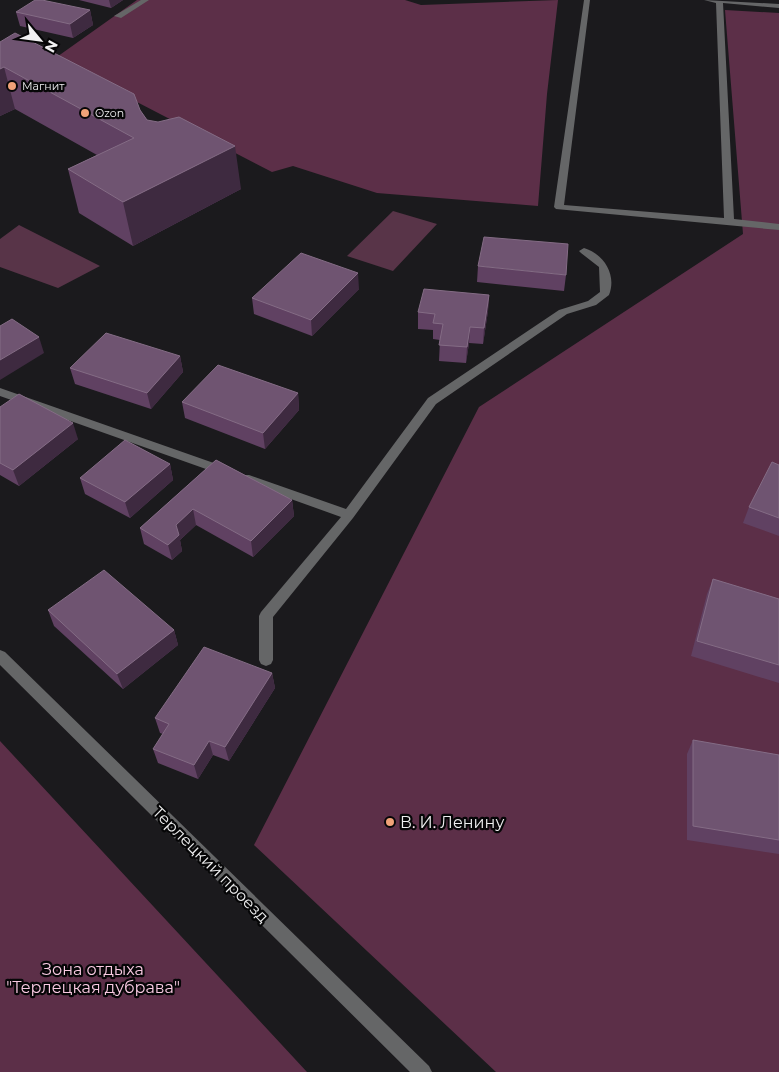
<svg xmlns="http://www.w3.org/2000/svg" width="779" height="1072" font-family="Montserrat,sans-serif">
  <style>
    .green { fill: #583448 }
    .forest { fill: #5c2f48 }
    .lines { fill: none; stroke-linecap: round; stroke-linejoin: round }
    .minor { fill: #656667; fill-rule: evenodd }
    .wall { fill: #604162 }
    .shaded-wall { fill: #3e2a40 }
    .building { fill: #6f5471; stroke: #846c85 }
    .poi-dot { fill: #f0a278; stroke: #060607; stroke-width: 2 }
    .labels { text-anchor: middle; stroke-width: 4.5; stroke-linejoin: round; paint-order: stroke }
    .far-poi-label { font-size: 11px; fill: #f0f0f1; stroke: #060607; text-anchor: start }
    .near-poi-label { font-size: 16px; fill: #f0f0f1; stroke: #060607; text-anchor: start }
    .near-street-label { font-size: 16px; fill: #f0f0f1; stroke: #060607 }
    .near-park-label { font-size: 16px; fill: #facae3; stroke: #060607 }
  </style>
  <rect width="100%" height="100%" fill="#1b1a1d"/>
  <path class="green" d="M 393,211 L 437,224 L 393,271 L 347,256 Z
    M 19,225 L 100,266 L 58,288 L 0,267 L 0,239 Z"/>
  <path class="forest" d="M 137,0 L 405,0 L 421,5 L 558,0 L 547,94 L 538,206 L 377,193 L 293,166 L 272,172 L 54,59 Z
    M 725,10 L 779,13 L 779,1072 L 496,1072 L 254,845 L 479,407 L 743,234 Z
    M 0,741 L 307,1072 L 0,1072 Z"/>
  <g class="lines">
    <path class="minor" d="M 141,0 L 149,0 L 121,18 L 114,16 Z
      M 584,0 L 590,0 L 564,205 L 724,218 L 716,3 L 704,0 L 779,4 L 779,8 L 723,3 L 734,219 L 779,224 L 779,230 L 556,209 L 554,207 Z
      M 584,248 C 604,254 617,275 609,295 L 596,305 L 567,314 L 436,404 L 353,518 L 273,617 L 273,660 L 271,664 L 266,666 L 261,664 L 259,660 L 259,616 L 261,612 L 341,517 L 241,481 L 239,478 L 241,475 L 249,475 L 346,509 L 428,398 L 559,310 L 588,301 L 600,292 L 599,267 L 581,253 L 579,251 Z
      M 0,388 L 228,468 L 230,471 L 224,475 L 220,474 L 0,396 Z
      M 0,650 L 5,652 L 429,1066 L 432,1072 L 410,1072 L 0,665 Z"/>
  </g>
  <path class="wall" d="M 79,0 L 123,0 L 111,8 Z
    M 90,10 L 93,25 L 73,38 L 20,26 L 16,12 Z
    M 0,42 L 140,110 L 147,120 L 241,189 L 133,246 L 79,213 L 68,169 L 97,155 L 15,109 L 0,116 Z
    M 478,266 L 566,275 L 564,291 L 477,282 Z
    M 359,289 L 312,336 L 254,314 L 252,298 Z
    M 489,295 L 488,311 L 483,344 L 469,343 L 466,363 L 439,361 L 440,340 L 433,339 L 433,330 L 418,329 L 418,312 Z
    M 180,356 L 183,372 L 151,409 L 75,384 L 70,368 Z
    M 298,393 L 299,410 L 265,449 L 185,418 L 182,402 Z
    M 0,407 L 78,439 L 19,486 L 0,475 Z
    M 216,460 L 292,500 L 294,516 L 253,557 L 196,525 L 180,540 L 182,551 L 172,560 L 144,544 L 140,528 Z
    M 170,464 L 173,480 L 130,518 L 85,494 L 80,478 Z
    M 779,465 L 779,536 L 743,523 L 749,507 Z
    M 713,579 L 779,599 L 779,683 L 691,656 L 707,594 Z
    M 48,610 L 174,630 L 178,645 L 123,689 L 54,626 Z
    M 272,673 L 275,688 L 229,761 L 213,755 L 198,779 L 158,763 L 153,749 L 163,734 L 160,733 L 155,718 Z
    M 693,740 L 779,755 L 779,854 L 687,840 L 687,754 Z"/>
  <path class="shaded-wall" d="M 109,0 L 123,0 L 111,8 Z
    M 90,10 L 93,25 L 73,38 L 70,24 Z
    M 4,67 L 15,109 L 0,116 L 0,69 Z
    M 235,146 L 241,189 L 133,246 L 123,202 Z
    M 358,273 L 359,289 L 312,336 L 311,320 Z
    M 489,295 L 488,311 L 483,344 L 484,328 Z
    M 470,327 L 469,343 L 466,363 L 467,347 Z
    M 39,337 L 44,353 L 0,380 L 0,360 Z
    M 180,356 L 183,372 L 151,409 L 147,393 Z
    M 298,393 L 299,410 L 265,449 L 263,433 Z
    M 73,423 L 78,439 L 19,486 L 13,470 Z
    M 170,464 L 173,480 L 130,518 L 125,502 Z
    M 292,500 L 294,516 L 253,557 L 251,541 Z
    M 193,509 L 196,525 L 180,540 L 182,551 L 172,560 L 168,545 L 176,525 Z
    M 174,630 L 178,645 L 123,689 L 117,674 Z
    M 272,673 L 275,688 L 229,761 L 225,747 Z
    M 209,741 L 213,755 L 198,779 L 194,765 Z"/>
  <path class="building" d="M 35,0 L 42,0 L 90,10 L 70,24 L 16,12 Z
    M 15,33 L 134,94 L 140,110 L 147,120 L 158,122 L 179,117 L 235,146 L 123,202 L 68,169 L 134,138 L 4,67 L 0,69 L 0,42 Z
    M 484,237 L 568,244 L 566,275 L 478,266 Z
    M 301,253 L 358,273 L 311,320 L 252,298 Z
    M 424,289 L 489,295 L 484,328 L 470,327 L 467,347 L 439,345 L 443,324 L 433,323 L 435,314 L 418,312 Z
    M 12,319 L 39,337 L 0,360 L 0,326 Z
    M 106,333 L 180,356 L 147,393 L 70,368 Z
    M 218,365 L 298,393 L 263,433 L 182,402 Z
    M 19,394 L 73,423 L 13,470 L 0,463 L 0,407 Z
    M 125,440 L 170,464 L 125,502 L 80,478 Z
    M 216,460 L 292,500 L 251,541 L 193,509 L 176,525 L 179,535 L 168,545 L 140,528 Z
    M 772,462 L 779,465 L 779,518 L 749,507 Z
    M 104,570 L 174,630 L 117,674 L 48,610 Z
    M 713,579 L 779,599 L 779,665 L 697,641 Z
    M 204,647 L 272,673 L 225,747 L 209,741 L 194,765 L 153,749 L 169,724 L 155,718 Z
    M 693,740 L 779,755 L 779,840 L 693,826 Z"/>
  <g class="poi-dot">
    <circle cx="12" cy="86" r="5"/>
    <circle cx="85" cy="113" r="5"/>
    <circle cx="390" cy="822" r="5"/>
  </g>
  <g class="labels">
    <g class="far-poi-label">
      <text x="22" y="90">Магнит</text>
      <text x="95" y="117">Ozon</text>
    </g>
    <g class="near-poi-label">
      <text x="400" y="828">В. И. Ленину</text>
    </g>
    <g class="near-street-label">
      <text transform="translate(211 864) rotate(45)" y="6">Терлецкий проезд</text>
    </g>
    <g class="near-park-label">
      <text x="93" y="975">Зона отдыха<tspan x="93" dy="18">"Терлецкая дубрава"</tspan></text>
    </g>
  </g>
  <g transform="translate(40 40) rotate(119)" stroke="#060607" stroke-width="4" paint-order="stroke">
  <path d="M0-4L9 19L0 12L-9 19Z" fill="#f0f0f1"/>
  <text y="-8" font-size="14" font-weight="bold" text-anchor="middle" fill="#f0f0f1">N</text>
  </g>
</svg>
